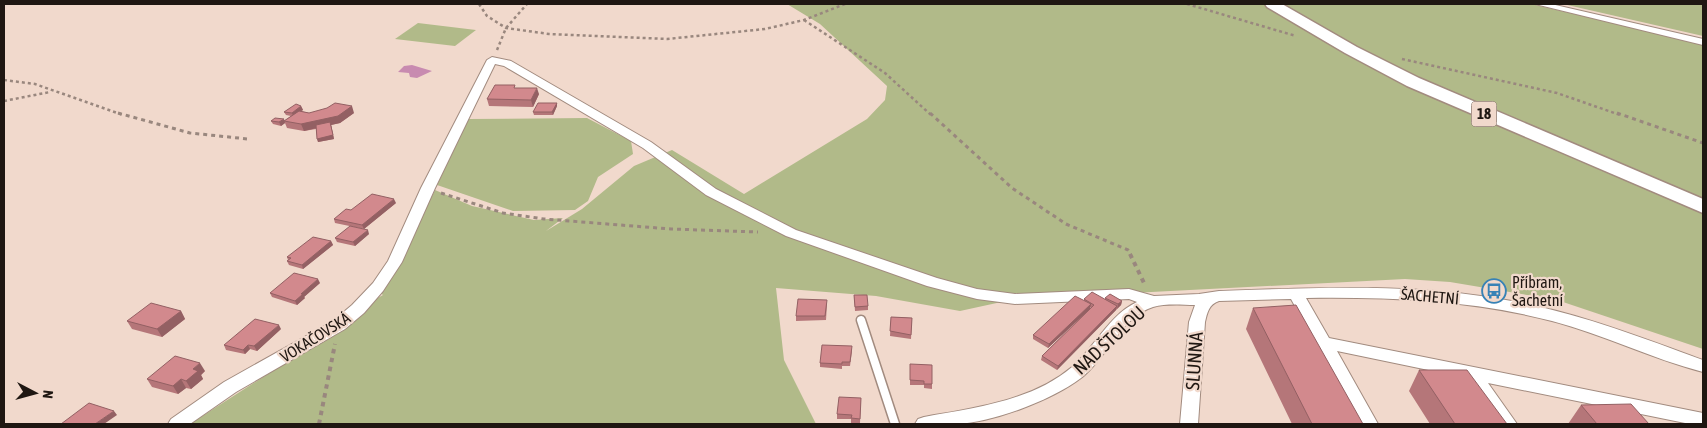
<svg xmlns="http://www.w3.org/2000/svg" width="1707" height="428" font-family="'Asap Condensed',sans-serif">
  <style>
    .green { fill: #b1ba89 }
    .water { fill: #c88bb0 }
    .lines { fill: none; stroke-linecap: round; stroke-linejoin: round }
    .lane-casing { stroke: #a28b7f; stroke-width: 11 }
    .street-casing { stroke: #a28b7f; stroke-width: 2 }
    .primary-casing { stroke: #a28b7f; stroke-width: 3 }
    .path-far2 { stroke: #99877e; stroke-width: 2.5; stroke-dasharray: 3 3; stroke-linecap: butt }
    .path-far1 { stroke: #99877e; stroke-width: 3; stroke-dasharray: 4 4; stroke-linecap: butt }
    .path { stroke: #99877e; stroke-width: 4; stroke-dasharray: 4.5 4.5; stroke-linecap: butt }
    .lane { stroke: #fff; stroke-width: 8 }
    .street { fill: #fff; fill-rule: evenodd }
    .primary { fill: #fff; fill-rule: evenodd }
    .wall { fill: #b57679 }
    .shaded-wall { fill: #936063 }
    .building { fill: #d2898d; stroke: #936063 }
    .labels { text-anchor: middle; stroke-width: 4.5; stroke-linejoin: round; paint-order: stroke }
    .shield { fill: #f1d9cc; stroke: #5e514a; stroke-width: 1 }
    .shield-label { font-size: 15px; font-weight: bold; fill: #1f1712 }
    .poi-label { font-size: 16px; fill: #1f1712; stroke: #f1d9cc; text-anchor: start }
    .street-label { font-size: 16px; fill: #1f1712; stroke: #f1d9cc }
    .near-street-label { font-size: 19px; fill: #1f1712; stroke: #f1d9cc }
  </style>
  <rect width="100%" height="100%" fill="#f1d9cc"/>
  <path class="green" d="M 787,4 L 1264,4 L 1351,53 L 1448,103 L 1703,210 L 1703,349 L 1557,300 L 1450,282 L 1405,279 L 1015,299 L 960,311 L 876,296 L 776,288 L 784,360 L 816,424 L 190,424 L 327,336 L 358,309 L 383,295 L 379,292 L 405,250 L 435,190 L 472,206 L 534,220 L 563,218 L 546,231 L 582,209 L 634,166 L 672,150 L 744,194 L 867,119 L 885,100 L 887,86 L 820,24 Z
    M 1281,4 L 1531,4 L 1703,44 L 1703,200 L 1426,84 L 1369,55 Z
    M 1563,4 L 1703,4 L 1703,36 Z
    M 418,23 L 476,30 L 455,46 L 395,39 Z
    M 587,118 L 631,141 L 633,154 L 598,177 L 588,201 L 575,210 L 513,211 L 437,185 L 468,119 Z"/>
  <path class="water" d="M 412,65 L 432,71 L 417,78 L 410,77 L 409,73 L 398,72 L 404,66 Z"/>
  <g class="lines">
    <g class="lane-casing">
      <path id="lane" d="M 861,320 L 895,424"/>
    </g>
    <g class="street-casing">
      <path id="street" d="M 1535,4 L 1551,4 L 1703,39 L 1703,45 Z
        M 492,57 L 511,61 L 651,142 L 716,189 L 796,230 L 937,278 L 977,289 L 1015,294 L 1129,289 L 1154,296 L 1199,294 L 1219,291 C 1313,288 1407,283 1500,299 C 1570,310 1637,336 1703,360 L 1703,372 C 1652,359 1603,334 1552,321 C 1472,300 1389,297 1306,298 L 1329,338 L 1703,413 L 1703,424 L 1690,424 L 1488,383 L 1517,424 L 1498,424 L 1467,378 L 1337,351 L 1378,424 L 1360,424 L 1291,299 L 1219,301 C 1209,304 1207,313 1205,322 L 1198,424 L 1180,424 L 1189,322 L 1195,305 C 1182,305 1167,303 1153,307 C 1121,317 1107,358 1081,378 C 1052,400 994,422 957,424 C 943,425 929,424 915,424 L 918,419 L 924,417 C 974,408 1032,401 1072,367 C 1095,347 1109,315 1137,302 L 1129,299 L 1015,304 L 977,299 L 927,286 L 786,236 L 706,195 L 643,148 L 504,66 L 495,64 L 435,188 L 402,262 L 383,291 L 364,313 L 345,329 L 236,392 L 190,424 L 168,424 L 171,419 L 224,382 L 333,321 L 352,305 L 373,283 L 388,261 L 421,188 L 487,60 Z"/>
    </g>
    <g class="primary-casing">
      <path id="primary" d="M 1265,4 L 1282,4 L 1357,47 L 1419,78 L 1703,199 L 1703,213 L 1407,86 L 1345,53 L 1267,7 Z"/>
    </g>
    <path class="path-far2" d="M 479,4 L 487,16 L 506,28 L 549,34 L 667,39 L 765,29 L 804,20 L 845,4
      M 1187,4 L 1296,36
      M 804,20 L 885,73 L 931,115
      M 497,50 L 506,28 L 527,4
      M 1402,59 L 1557,93 L 1620,115
      M 4,80 L 35,84 L 123,115
      M 4,101 L 50,92"/>
    <path class="path-far1" d="M 118,113 L 190,133 L 248,139
      M 930,113 L 1012,188 L 1066,224 L 1128,250 L 1131,255
      M 1617,113 L 1703,143
      M 441,193 L 503,213 L 544,219 L 671,229 L 758,232"/>
    <path class="path" d="M 1130,254 L 1145,285
      M 319,424 L 335,344"/>
    <use href="#lane" class="lane"/>
    <use href="#street" class="street"/>
    <use href="#primary" class="primary"/>
  </g>
  <path class="wall" d="M 516,88 L 539,94 L 533,107 L 489,106 L 487,99 Z
    M 557,103 L 557,106 L 553,115 L 534,115 L 533,112 Z
    M 301,106 L 303,110 L 301,111 L 309,113 L 354,113 L 340,123 L 331,125 L 334,139 L 318,142 L 316,129 L 304,131 L 287,128 L 285,123 L 281,126 L 273,124 L 271,121 L 284,121 L 291,116 L 286,115 L 284,112 Z
    M 396,203 L 364,229 L 335,223 L 334,219 L 351,210 Z
    M 369,234 L 355,246 L 337,242 L 335,238 Z
    M 331,241 L 333,245 L 303,269 L 289,265 L 287,261 L 288,260 L 287,257 Z
    M 320,283 L 304,297 L 305,298 L 297,305 L 272,297 L 270,293 Z
    M 854,295 L 868,306 L 868,310 L 855,311 Z
    M 1105,298 L 1122,301 L 1121,305 L 1057,370 L 1041,360 L 1042,356 L 1091,308 L 1090,307 L 1090,309 L 1048,348 L 1033,339 L 1033,335 L 1084,301 L 1084,299 L 1105,299 Z
    M 827,304 L 826,320 L 796,321 L 796,316 Z
    M 1253,308 L 1363,424 L 1292,424 L 1246,329 Z
    M 181,311 L 185,319 L 162,337 L 132,329 L 127,321 Z
    M 891,317 L 912,318 L 911,339 L 890,336 Z
    M 281,329 L 257,351 L 250,349 L 245,354 L 226,350 L 224,345 Z
    M 852,351 L 850,366 L 842,366 L 842,369 L 820,367 L 820,363 Z
    M 910,364 L 932,384 L 932,389 L 924,388 L 924,385 L 910,385 Z
    M 1419,370 L 1507,424 L 1430,424 L 1409,391 Z
    M 205,371 L 201,375 L 203,379 L 191,389 L 186,388 L 178,394 L 152,387 L 147,379 Z
    M 861,398 L 860,423 L 851,423 L 851,419 L 837,419 L 837,414 Z
    M 1581,405 L 1649,424 L 1568,424 Z"/>
  <path class="shaded-wall" d="M 537,88 L 539,94 L 533,107 L 531,100 Z
    M 557,103 L 557,106 L 553,115 L 552,112 Z
    M 301,106 L 303,110 L 293,116 L 292,113 Z
    M 352,106 L 354,113 L 340,123 L 331,125 L 334,139 L 318,142 L 317,139 L 330,125 L 304,131 L 301,124 Z
    M 284,119 L 285,123 L 281,126 L 279,122 Z
    M 394,199 L 396,203 L 364,229 L 362,225 Z
    M 368,230 L 369,234 L 355,246 L 353,242 Z
    M 331,241 L 333,245 L 303,269 L 302,265 Z
    M 318,279 L 320,283 L 304,297 L 305,298 L 297,305 L 295,301 L 301,294 Z
    M 1122,301 L 1121,305 L 1117,309 L 1118,304 Z
    M 1091,304 L 1090,309 L 1048,348 L 1049,344 Z
    M 1117,306 L 1116,310 L 1057,370 L 1058,366 Z
    M 181,311 L 185,319 L 162,337 L 157,329 Z
    M 279,325 L 281,329 L 257,351 L 254,346 Z
    M 248,345 L 250,349 L 245,354 L 243,350 Z
    M 200,363 L 205,371 L 201,375 L 203,379 L 191,389 L 186,381 L 193,369 Z
    M 181,379 L 186,388 L 178,394 L 173,386 Z
    M 114,411 L 117,415 L 104,424 L 95,424 Z"/>
  <path class="building" d="M 495,85 L 515,85 L 514,88 L 537,88 L 531,100 L 487,99 Z
    M 335,103 L 352,106 L 338,116 L 301,124 L 284,121 L 299,111 L 309,113 L 327,108 Z
    M 538,103 L 557,103 L 552,112 L 533,112 Z
    M 296,104 L 301,106 L 292,113 L 284,112 Z
    M 275,118 L 284,119 L 279,122 L 271,121 Z
    M 330,122 L 333,135 L 317,139 L 316,125 Z
    M 372,194 L 394,199 L 362,225 L 334,219 L 346,209 L 351,210 Z
    M 350,226 L 368,230 L 353,242 L 335,238 Z
    M 313,237 L 331,241 L 302,265 L 287,261 L 291,258 L 287,257 Z
    M 294,273 L 318,279 L 301,294 L 303,294 L 295,301 L 270,293 Z
    M 1092,292 L 1117,306 L 1058,366 L 1042,356 L 1094,305 L 1084,299 Z
    M 1110,294 L 1122,301 L 1118,304 L 1105,298 Z
    M 854,295 L 867,295 L 868,306 L 855,307 Z
    M 1075,296 L 1091,304 L 1049,344 L 1033,335 Z
    M 798,299 L 827,300 L 825,316 L 796,316 Z
    M 151,303 L 181,311 L 157,329 L 127,321 Z
    M 1296,305 L 1363,424 L 1312,424 L 1253,308 Z
    M 891,317 L 912,318 L 911,335 L 890,331 Z
    M 255,319 L 279,325 L 254,346 L 248,345 L 243,350 L 224,345 Z
    M 822,345 L 852,346 L 850,362 L 842,362 L 842,364 L 820,363 Z
    M 175,356 L 200,363 L 193,369 L 198,371 L 186,381 L 181,379 L 173,386 L 147,379 Z
    M 910,364 L 932,365 L 932,384 L 924,384 L 924,381 L 910,380 Z
    M 1419,370 L 1467,370 L 1507,424 L 1455,424 Z
    M 839,397 L 861,398 L 860,419 L 851,418 L 852,415 L 837,414 Z
    M 89,403 L 114,411 L 95,424 L 61,424 Z
    M 1631,404 L 1649,424 L 1597,424 L 1581,405 Z"/>
  <defs>
    <g id="bus-ring" transform="scale(1.25)"><circle r="9.5" fill="#f1d9cc" stroke="#3782b6" stroke-width="1.5"/><path d="M-5-6H5V4H4V6H2V4H-2V6H-4V4H-5ZM-3.5-4V0h7V-4ZM-3.5 1.2v1.5H-2V1.2ZM2 1.2v1.5H3.5V1.2Z" fill="#3782b6"/></g>
  </defs>
  <g fill-rule="evenodd">
    <use href="#bus-ring" x="1494" y="291"/>
  </g>
  <g class="labels">
    <rect class="shield" x="1471.5" y="101.5" width="25" height="25" rx="4"/>
    <g class="shield-label">
      <text x="1484" y="119">18</text>
    </g>
    <g class="poi-label">
      <text x="1512" y="288">Příbram,<tspan x="1512" dy="18">Šachetní</tspan></text>
    </g>
    <g class="street-label">
      <text transform="translate(1430 296) rotate(5)" y="6">ŠACHETNÍ</text>
      <text transform="translate(315 337) rotate(-32)" y="6">VOKAČOVSKÁ</text>
    </g>
    <g class="near-street-label">
      <text transform="translate(1109 340) rotate(-43)" y="7">NAD ŠTOLOU</text>
      <text transform="translate(1194 361) rotate(-86)" y="7">SLUNNÁ</text>
    </g>
  </g>
  <rect width="1707" height="428" fill="none" stroke="#1f1712" stroke-width="10"/>
  <g transform="translate(35 393) rotate(96)" stroke="#f1d9cc" stroke-width="4" paint-order="stroke">
  <path d="M0-4L9 19L0 12L-9 19Z" fill="#1f1712"/>
  <text y="-8" font-size="14" font-weight="bold" text-anchor="middle" fill="#1f1712">N</text>
  </g>
</svg>
